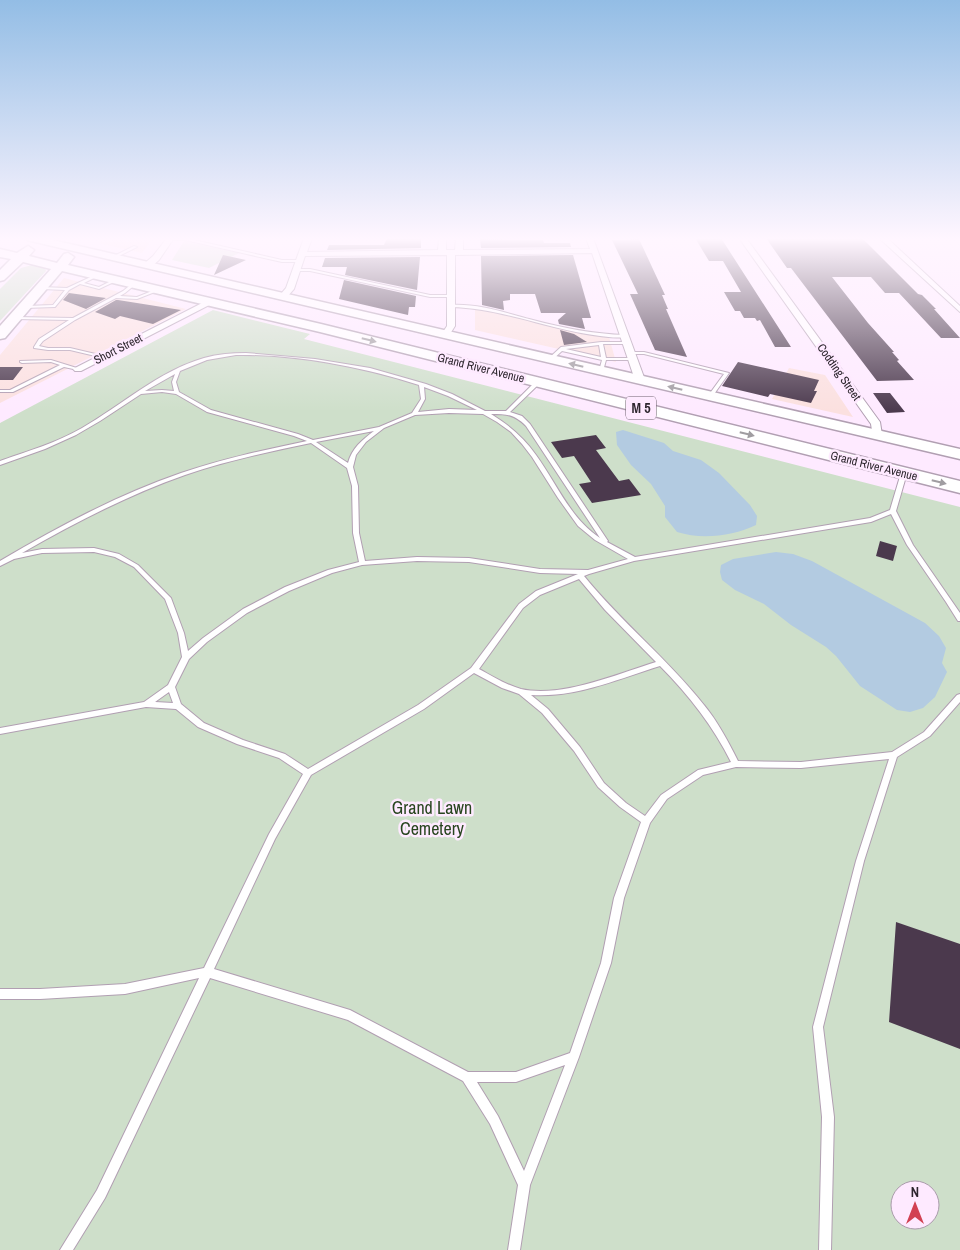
<svg xmlns="http://www.w3.org/2000/svg" width="960" height="1250" font-family="'Archivo Narrow',sans-serif">
  <style>
    .commercial { fill: #fbe0df }
    .green { fill: #cedfca; fill-rule: evenodd }
    .water { fill: #b3cbe1 }
    .building { fill: #4b394d }
    .lines { fill: none; stroke-linecap: round; stroke-linejoin: round }
    .lane-casing { stroke: #b19fb2; stroke-width: 2 }
    .street-casing { stroke: #b19fb2; stroke-width: 2 }
    .primary-casing { stroke: #b19fb2; stroke-width: 3 }
    .lane { fill: #fff; fill-rule: evenodd }
    .street { fill: #fff; fill-rule: evenodd }
    .primary { fill: #fff; fill-rule: evenodd }
    .oneway { fill: #a09da1 }
    .labels { text-anchor: middle; stroke-width: 5; stroke-linejoin: round; paint-order: stroke }
    .far-street-label { font-size: 12px; fill: #2d262e; stroke: #feeaff }
    .shield { fill: #feeaff; stroke: #6c616d; stroke-width: 1 }
    .shield-label { font-size: 14px; font-weight: bold; fill: #2d262e }
    .near-park-label { font-size: 18px; fill: #28451f; stroke: #feeaff }
  </style>
  <rect width="100%" height="100%" fill="#feeaff"/>
  <path class="commercial" d="M 104,238 L 153,238 L 142,253 L 99,243 Z
    M 64,278 L 186,309 L 0,403 L 0,355 Z
    M 475,308 L 609,337 L 616,362 L 475,330 Z
    M 789,368 L 825,375 L 853,417 L 772,399 Z"/>
  <path class="green" d="M 184,241 L 239,253 L 209,268 L 172,260 Z
    M 32,265 L 45,268 L 46,271 L 0,321 L 0,289 L 21,268 Z
    M 213,310 L 310,334 L 304,339 L 960,507 L 960,1250 L 0,1250 L 0,423 ZM 900,1190 L 930,1190 L 930,1220 L 900,1220 Z"/>
  <path class="water" d="M 623,430 L 664,443 L 673,451 L 701,460 L 719,473 L 750,505 L 757,516 L 756,525 C 733,536 702,540 677,532 L 665,517 L 665,506 L 651,484 L 631,465 L 617,445 L 616,432 Z
    M 776,552 L 793,554 L 812,561 L 925,623 L 939,636 L 946,648 L 942,663 L 947,672 L 935,697 L 923,708 L 910,712 L 897,710 L 860,686 L 836,656 L 826,647 L 791,625 L 764,604 L 735,590 L 722,580 L 720,572 L 721,565 L 733,559 Z"/>
  <path class="building" d="M 387,238 L 421,238 L 421,248 L 327,250 L 329,245 L 384,245 Z
    M 695,238 L 721,238 L 791,347 L 775,347 L 760,320 L 757,321 L 755,318 L 744,318 L 740,311 L 735,311 L 724,292 L 741,292 L 723,261 L 709,261 Z
    M 766,238 L 862,238 L 918,294 L 922,295 L 936,309 L 934,309 L 960,338 L 941,338 L 899,293 L 885,293 L 871,277 L 832,277 L 868,323 L 894,352 L 892,352 L 899,360 L 897,361 L 914,380 L 877,381 L 791,268 L 787,268 Z
    M 480,239 L 543,240 L 544,243 L 570,243 L 571,247 L 481,248 Z
    M 639,239 L 665,295 L 662,295 L 668,309 L 666,309 L 687,357 L 655,350 L 630,294 L 638,294 L 612,240 Z
    M 223,255 L 246,260 L 214,275 Z
    M 573,255 L 591,318 L 582,318 L 585,329 L 559,324 L 558,320 L 566,313 L 541,313 L 535,294 L 510,294 L 510,300 L 503,301 L 504,310 L 482,305 L 481,256 Z
    M 420,257 L 417,290 L 345,275 L 347,267 L 322,267 L 325,258 Z
    M 344,280 L 416,296 L 415,307 L 409,307 L 408,315 L 339,299 Z
    M 69,293 L 106,298 L 86,309 L 63,300 Z
    M 116,300 L 118,300 L 181,310 L 153,324 L 120,316 L 115,319 L 95,312 Z
    M 560,330 L 574,334 L 587,342 L 564,345 Z
    M 738,362 L 819,380 L 814,391 L 817,391 L 811,403 L 770,394 L 768,397 L 722,386 Z
    M 0,367 L 23,367 L 13,380 L 0,380 Z
    M 873,393 L 890,393 L 905,412 L 887,413 Z
    M 596,435 L 606,448 L 596,450 L 619,481 L 629,479 L 641,495 L 592,503 L 579,484 L 591,482 L 574,456 L 562,458 L 551,442 Z
    M 880,541 L 897,546 L 893,561 L 876,556 Z
    M 896,922 L 960,944 L 960,1049 L 889,1022 Z"/>
  <g class="lines">
    <g class="lane-casing">
      <path id="lane" d="M 169,238 L 185,238 L 282,260 L 299,260 L 301,261 L 299,262 L 282,262 L 185,240 L 168,240 Z
        M 134,246 L 137,247 L 115,258 L 112,257 Z
        M 296,269 L 310,269 L 430,295 L 451,295 L 453,296 L 451,297 L 430,297 L 310,271 L 295,271 L 294,270 Z
        M 97,274 L 99,275 L 98,276 L 84,283 L 99,287 L 115,279 L 118,280 L 99,289 L 80,284 L 69,290 L 55,307 L 25,308 L 23,307 L 25,306 L 53,305 L 65,290 L 42,289 L 41,289 L 41,287 L 67,288 Z
        M 133,283 L 136,284 L 125,293 L 120,296 L 137,297 L 157,289 L 160,290 L 137,299 L 116,298 L 75,320 L 43,341 L 39,346 L 48,348 L 70,348 L 104,356 L 104,358 L 70,350 L 48,350 L 34,348 L 34,347 L 39,339 L 69,320 L 15,319 L 13,318 L 15,317 L 73,318 L 123,291 Z
        M 450,305 C 478,303 506,313 533,320 C 563,328 594,334 625,335 L 627,336 C 620,339 609,337 600,336 C 550,330 501,308 451,307 L 450,307 Z
        M 601,342 L 629,342 L 629,343 L 627,344 L 603,344 L 606,358 L 633,358 L 635,359 L 633,360 L 606,360 L 603,371 L 601,372 L 599,371 L 602,360 L 562,351 L 552,360 L 548,359 L 561,347 ZM 599,345 L 601,357 L 566,349 Z
        M 629,352 L 644,352 L 729,373 L 712,397 L 710,397 L 708,396 L 724,374 L 644,354 L 629,354 Z
        M 246,353 L 315,359 L 370,368 L 426,384 L 452,394 L 485,411 L 506,411 L 536,381 L 540,381 L 540,383 L 510,412 L 522,416 L 530,424 L 608,541 L 607,542 L 635,557 L 870,518 L 890,510 L 901,473 L 904,471 L 907,473 L 896,511 L 913,545 L 960,613 L 960,621 L 958,621 L 946,602 L 907,545 L 891,514 L 871,522 L 634,561 L 589,574 L 584,576 C 621,622 668,659 704,705 C 718,722 728,741 738,761 L 801,762 L 892,752 L 924,732 L 957,695 L 960,694 L 960,702 L 930,736 L 897,757 L 864,861 L 823,1027 L 834,1117 L 831,1250 L 819,1250 L 822,1117 L 813,1027 L 856,861 L 889,759 L 801,768 L 736,767 L 703,775 L 667,799 L 650,823 L 624,898 L 611,963 L 579,1057 L 530,1185 L 520,1250 L 508,1250 L 518,1185 L 490,1124 L 463,1081 L 348,1020 L 210,978 L 105,1198 L 73,1250 L 60,1250 L 97,1190 L 199,978 L 125,994 L 40,999 L 0,999 L 0,989 L 40,989 L 125,984 L 204,968 L 269,834 L 303,774 L 279,758 L 237,744 L 198,727 L 176,709 L 146,707 L 0,734 L 0,728 L 144,702 L 168,685 L 182,657 L 178,633 L 165,599 L 134,567 L 115,557 L 94,552 L 42,553 L 14,559 L 0,566 L 0,561 C 58,527 117,495 181,473 C 222,459 264,450 307,441 L 294,436 L 207,412 L 176,394 L 162,392 L 141,394 L 100,421 L 76,435 L 45,449 L 0,465 L 0,461 C 28,451 56,443 82,428 C 122,405 159,371 204,358 C 218,354 232,353 246,353 ZM 236,355 C 295,354 362,367 419,385 L 421,399 L 412,413 L 379,427 L 313,440 L 298,434 L 211,410 L 179,392 L 176,382 L 180,371 L 207,360 ZM 175,374 L 172,382 L 174,391 L 162,390 L 145,391 ZM 424,387 L 448,396 L 477,410 L 449,409 L 418,412 L 425,399 ZM 449,413 L 483,414 L 497,422 L 511,432 L 522,444 L 532,457 L 558,498 L 578,526 L 595,540 L 628,559 L 588,570 L 540,569 L 469,558 L 417,557 L 365,561 L 359,533 L 358,486 L 353,467 L 356,455 L 366,442 L 384,428 L 415,415 ZM 491,414 C 506,414 514,414 526,426 L 600,538 C 570,518 557,484 536,455 C 524,438 509,425 491,414 ZM 374,431 C 362,440 352,448 348,463 L 316,442 ZM 311,443 L 347,468 L 352,486 L 353,533 L 359,562 L 328,570 L 285,587 L 243,609 L 203,638 L 188,651 L 184,633 L 171,598 L 138,565 L 119,554 L 94,548 L 42,549 L 22,553 C 74,523 128,495 185,475 C 226,461 268,452 311,443 ZM 417,561 L 469,562 L 540,573 L 578,574 L 536,591 L 519,604 L 471,668 L 418,705 L 308,769 L 285,754 L 243,740 L 204,723 L 181,704 L 175,687 L 189,659 L 207,642 L 247,613 L 289,591 L 332,573 L 362,565 ZM 579,579 L 605,610 L 656,662 C 617,674 562,698 521,689 C 506,685 492,676 479,669 L 523,608 L 540,595 ZM 660,666 C 689,695 713,726 731,762 L 698,770 L 661,795 L 645,816 L 626,803 L 604,783 L 580,747 L 548,709 L 531,695 C 576,698 618,679 660,666 ZM 474,673 L 502,688 L 519,694 L 542,713 L 574,751 L 598,787 L 620,807 L 641,822 L 614,898 L 601,963 L 570,1053 L 516,1072 L 468,1072 L 350,1010 L 214,969 L 275,839 L 311,775 L 424,709 ZM 169,692 L 173,703 L 155,702 ZM 565,1065 L 524,1171 L 498,1116 L 477,1082 L 516,1082 Z
        M 51,360 L 80,369 L 78,370 L 64,367 L 13,392 L 0,392 L 0,390 L 10,390 L 60,365 L 51,362 L 22,363 L 20,362 L 20,361 Z"/>
    </g>
    <g class="street-casing">
      <path id="street" d="M 167,238 L 174,238 L 159,260 L 151,267 L 145,267 L 145,263 L 153,256 Z
        M 304,238 L 312,238 L 307,252 L 438,250 L 439,238 L 446,238 L 446,250 L 455,250 L 456,238 L 463,238 L 463,250 L 590,249 L 586,238 L 593,238 L 645,380 L 640,383 L 635,380 L 592,253 L 455,255 L 455,326 L 448,337 L 445,338 L 441,335 L 447,326 L 447,255 L 305,256 L 294,289 L 287,297 L 281,297 L 280,295 L 286,288 Z
        M 739,238 L 746,238 L 880,422 L 882,435 L 881,437 L 873,437 L 871,424 Z
        M 879,238 L 887,238 L 960,306 L 960,312 Z
        M 208,300 L 215,302 L 81,371 L 75,371 L 73,369 Z"/>
    </g>
    <g class="primary-casing">
      <path id="primary" d="M 26,238 L 44,238 L 960,449 L 960,459 L 31,241 L 27,240 Z
        M 28,246 L 34,250 L 29,256 L 57,263 L 64,254 L 68,253 L 74,257 L 68,265 L 321,324 L 960,481 L 960,493 L 320,332 L 62,271 L 5,338 L 0,339 L 0,326 L 51,269 L 23,262 L 4,280 L 0,281 L 0,270 L 11,259 L 0,257 L 0,249 L 17,253 Z"/>
    </g>
    <use href="#lane" class="lane"/>
    <use href="#street" class="street"/>
    <use href="#primary" class="primary"/>
  </g>
  <defs><path id="oneway-solid" d="M-6-.8H1V-3.2L6.5 0L1 3.2V.8H-6Z" transform="scale(1.25)"/></defs>
  <g class="oneway">
    <use href="#oneway-solid" transform="translate(369 340) rotate(14)"/>
    <use href="#oneway-solid" transform="translate(576 365) rotate(-167)"/>
    <use href="#oneway-solid" transform="translate(675 388) rotate(-167)"/>
    <use href="#oneway-solid" transform="translate(747 434) rotate(14)"/>
    <use href="#oneway-solid" transform="translate(939 482) rotate(14)"/>
  </g>
  <linearGradient id="sky" x2="0" y2="1"><stop stop-color="#93bde5"/><stop offset="0.58" stop-color="#fff6ff"/><stop offset="1" stop-color="#fff6ff" stop-opacity="0"/></linearGradient>
  <rect width="960" height="412" fill="url(#sky)"/>
  <g class="labels">
    <g class="far-street-label">
      <text transform="translate(118 349) rotate(-27)" y="4">Short Street</text>
      <text transform="translate(481 368) rotate(14)" y="4">Grand River Avenue</text>
      <text transform="translate(839 372) rotate(55)" y="4">Codding Street</text>
      <text transform="translate(874 466) rotate(14)" y="4">Grand River Avenue</text>
    </g>
    <rect class="shield" x="626" y="396.5" width="30" height="23" rx="4"/>
    <g class="shield-label">
      <text x="641" y="413">M 5</text>
    </g>
    <g class="near-park-label">
      <text x="432" y="814">Grand Lawn<tspan x="432" dy="21">Cemetery</tspan></text>
    </g>
  </g>
  <g transform="translate(915 1205)"><circle r="24" fill="#feeaff" stroke="#aa9cab"/>
  <path d="M0-4L9 19L0 12L-9 19Z" fill="#d24152"/>
  <text y="-8" font-size="14" font-weight="bold" text-anchor="middle" fill="#2d262e">N</text>
  </g>
</svg>
